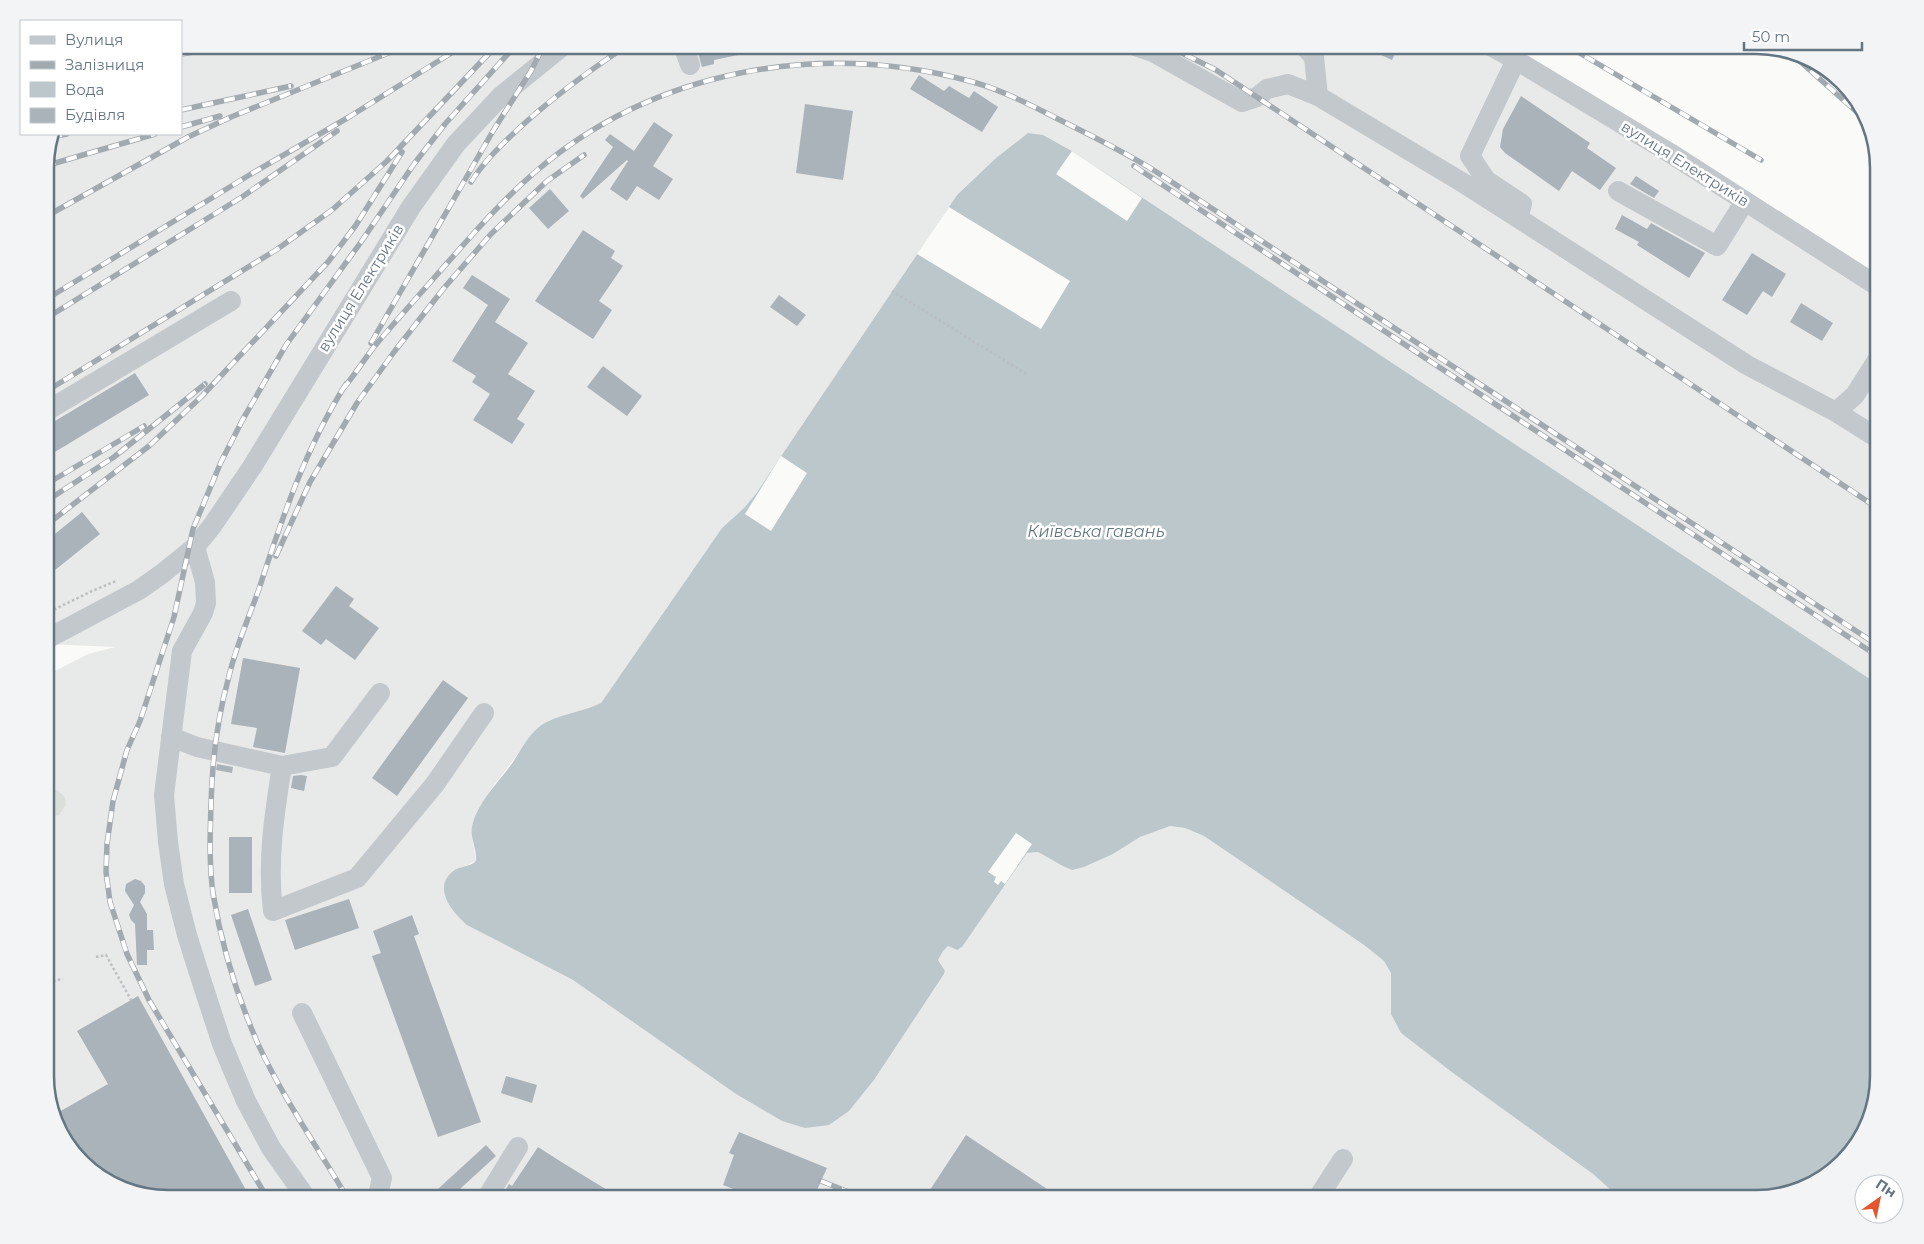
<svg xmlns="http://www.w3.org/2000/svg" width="1924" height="1244" font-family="Montserrat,sans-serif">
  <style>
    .built { fill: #e8e9e9 }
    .green { fill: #dadfd7 }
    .water { fill: #bbc7cb }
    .pier { fill: #fafaf8 }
    .building { fill: #aab3b9 }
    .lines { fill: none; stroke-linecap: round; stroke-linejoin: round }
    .path { stroke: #bbbfc2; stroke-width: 2.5; stroke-dasharray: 2.5 2.5; stroke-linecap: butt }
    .minor { stroke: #c3c8cc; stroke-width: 20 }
    .rail-casing { stroke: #a2aab0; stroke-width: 5.5 }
    .rail { stroke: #fff; stroke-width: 4; stroke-dasharray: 11; stroke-linecap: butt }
    .labels { text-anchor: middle; stroke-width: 5; stroke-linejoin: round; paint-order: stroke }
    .street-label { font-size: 15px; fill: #657683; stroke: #fff }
    .water-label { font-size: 16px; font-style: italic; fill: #60757c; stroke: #fff }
    .rim { fill: none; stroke: #657683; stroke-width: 2.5 }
  </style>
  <rect width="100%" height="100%" fill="#fafaf8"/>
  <path class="built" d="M 181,45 L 1489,45 L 1879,287 L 1879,685 L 1072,151 L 1060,144 L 1028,133 L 996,158 L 957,195 L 755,495 L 744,508 L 722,528 L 601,703 L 586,711 L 565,715 L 533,733 L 525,744 L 492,788 L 477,814 L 472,837 L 476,861 L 452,872 L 490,937 L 573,980 L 736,1094 L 782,1121 L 849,1111 L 874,1080 L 944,974 L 945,971 L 938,960 L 943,951 L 948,946 L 957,950 L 962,947 L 1027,853 L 1038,852 L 1049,858 L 1084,867 L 1113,854 L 1140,837 L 1157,830 L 1170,826 L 1185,828 L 1204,836 L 1364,945 L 1384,961 L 1391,973 L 1391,992 L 1401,1033 L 1453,1073 L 1593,1174 L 1621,1199 L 167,1199 L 100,1179 L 61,1138 L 45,1084 L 45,676 L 88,654 L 115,647 L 45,644 L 45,160 L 51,134 L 181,134 Z"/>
  <path class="green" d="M 57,790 L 64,796 L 66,805 L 59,815 L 45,818 L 45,793 Z"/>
  <path class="water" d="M 1028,133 L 1043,135 L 1072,151 L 1879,685 L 1879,1077 L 1859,1144 L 1818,1183 L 1757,1199 L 1621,1199 L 1593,1174 L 1453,1073 L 1401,1033 L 1391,1014 L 1391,973 L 1384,961 L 1364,945 L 1204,836 L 1185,828 L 1170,826 L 1140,837 L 1113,854 L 1084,867 L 1072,870 L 1063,866 L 1038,852 L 1027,853 L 962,947 L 957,950 L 948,946 L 943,951 L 938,960 L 945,971 L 944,974 L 874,1080 L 849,1111 L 829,1125 L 805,1128 L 782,1121 L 736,1094 L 573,980 L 467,925 C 454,913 432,890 452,872 C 459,866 470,867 476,861 C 477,849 470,838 472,827 C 477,802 499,782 513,762 C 522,749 531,729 547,722 C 564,713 583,712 601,703 L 722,528 L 744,508 L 755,495 L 957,195 L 996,158 Z"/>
  <path class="pier" d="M 1072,151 L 1142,198 L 1127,221 L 1056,174 Z
    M 949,207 L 1070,281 L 1041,329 L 917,254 Z
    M 781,456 L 807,473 L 771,531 L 745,514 Z
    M 1016,833 L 1032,844 L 1005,884 L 1001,881 L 998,885 L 994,882 L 996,877 L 988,872 Z"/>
  <path class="building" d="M 701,45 L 757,45 L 757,51 L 714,60 L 714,64 L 702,67 L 696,46 Z
    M 1359,45 L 1399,45 L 1392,60 Z
    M 919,75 L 944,91 L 949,86 L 969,98 L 974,91 L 998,107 L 982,132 L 910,89 Z
    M 1521,96 L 1590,143 L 1587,148 L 1616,168 L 1600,190 L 1572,171 L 1559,191 L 1505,153 L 1500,147 L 1503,129 Z
    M 805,104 L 853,111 L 843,180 L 796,173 Z
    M 654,122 L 673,135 L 653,166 L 673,179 L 659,200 L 637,186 L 627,201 L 610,189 L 628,161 L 627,160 L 583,199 L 580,196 L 613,147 L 605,140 L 610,134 L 634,151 Z
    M 1636,176 L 1659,191 L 1654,198 L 1630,184 Z
    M 550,189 L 569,211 L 548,229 L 529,208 Z
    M 1622,215 L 1647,229 L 1651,223 L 1705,253 L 1689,278 L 1637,245 L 1639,242 L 1615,229 Z
    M 583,230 L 615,251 L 611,258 L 623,266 L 599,301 L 612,310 L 593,339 L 535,301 Z
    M 1752,253 L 1786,274 L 1772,297 L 1763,291 L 1747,315 L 1722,300 Z
    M 472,275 L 510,299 L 495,322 L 528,343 L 508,374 L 535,391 L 517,419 L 525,424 L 512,444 L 473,420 L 490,394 L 472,382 L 476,376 L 452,361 L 488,305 L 463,288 Z
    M 779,295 L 806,315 L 797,326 L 770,307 Z
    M 1801,303 L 1833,323 L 1822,341 L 1790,322 Z
    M 603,366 L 642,396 L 627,416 L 587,387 Z
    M 135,373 L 149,395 L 45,458 L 45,427 Z
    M 82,512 L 100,534 L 45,578 L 45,542 Z
    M 336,586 L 354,599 L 349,606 L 379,628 L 355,660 L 326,639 L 321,645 L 302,631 Z
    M 243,658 L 300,668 L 285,753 L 253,747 L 257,728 L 231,724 Z
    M 443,680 L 468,698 L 397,796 L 372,778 Z
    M 217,764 L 233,767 L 232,773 L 216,770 Z
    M 301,775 L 307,776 L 304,791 L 291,788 L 293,776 Z
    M 229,837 L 252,837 L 252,893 L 229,893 Z
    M 135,879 L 141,881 L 145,886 L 145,893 L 140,902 L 147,914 L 147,930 L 153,930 L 154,950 L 147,950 L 147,965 L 137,965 L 135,924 L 131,920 L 129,915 L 134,905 L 125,891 L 126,884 Z
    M 349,899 L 359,928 L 295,950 L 285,920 Z
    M 248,909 L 272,980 L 255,986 L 231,915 Z
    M 412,915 L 419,934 L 414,936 L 481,1122 L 438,1137 L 372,956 L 381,953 L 373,931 Z
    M 138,996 L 251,1199 L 167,1199 L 100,1179 L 93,1172 L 59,1112 L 108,1084 L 77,1031 Z
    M 506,1076 L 537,1085 L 532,1103 L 501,1093 Z
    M 739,1132 L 827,1168 L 813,1199 L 759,1199 L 723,1185 L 734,1155 L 729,1153 Z
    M 966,1135 L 1062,1199 L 924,1199 Z
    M 486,1145 L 496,1156 L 449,1199 L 427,1199 Z
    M 538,1147 L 563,1163 L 622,1199 L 500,1199 L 509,1184 L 512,1186 Z"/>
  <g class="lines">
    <path class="path" d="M 892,291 L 1028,375
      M 45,614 L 92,591 L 116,581
      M 96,957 L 106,955 L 131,1000
      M 45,973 C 51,999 59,1012 45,1036
      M 48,982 L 63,979"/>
    <path class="minor" d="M 683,45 L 690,65
      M 1132,45 L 1153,52 L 1242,102 L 1257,97 L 1267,89 L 1288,84 L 1318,96
      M 1303,45 L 1314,57 L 1318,96 L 1465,184 L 1747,365 L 1836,412 L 1879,439
      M 1489,45 L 1516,60 L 1670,153 L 1879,287
      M 1516,60 L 1470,156 L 1486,180 L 1522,204 L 1518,218
      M 1618,191 L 1717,246 L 1745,201
      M 45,412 L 231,301
      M 1836,412 L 1855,395 L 1879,357
      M 195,547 L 205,582 L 206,603 L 203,613 L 182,651 L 164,795 L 168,842 L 174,884 L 187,935 L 197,967 L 222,1044 L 246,1101 L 271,1148 L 307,1199
      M 45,640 L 139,590 L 163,573 L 195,547 L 212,526 L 252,467 L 411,207 L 456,144 L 501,96 L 564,45
      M 171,737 L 197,747 L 282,766 L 332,757 L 380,693
      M 282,766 C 274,815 267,863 273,911 L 357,878 L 435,784 L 484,713
      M 302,1013 L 382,1178 L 377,1199
      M 486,1199 L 518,1147
      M 1317,1199 L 1343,1159"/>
    <g class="rail-casing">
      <path id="rail" d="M 1166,45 L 1216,70 L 1879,509
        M 1566,45 L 1761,160
        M 181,54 L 236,45
        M 1794,56 L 1867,121
        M 181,110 L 291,86
        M 181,127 L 220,116
        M 51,137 L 67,134
        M 45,166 L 155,134
        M 1134,166 L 1879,657
        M 471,182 C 482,164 498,148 514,133 C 549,100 587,72 628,45
        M 45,217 L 188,137 L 231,117 L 408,45
        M 45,300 L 251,174 L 349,117 L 464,45
        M 45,319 L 242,197 L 337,131
        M 371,343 L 493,131 L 531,71 L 544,45
        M 346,384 C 306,447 282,518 259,589 C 249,617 236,646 229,676 C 217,719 212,761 211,805 C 210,835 209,864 213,893 C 221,944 237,996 258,1044 C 283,1098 318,1148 348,1199
        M 342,390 C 354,376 363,361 374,347 C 393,324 414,301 434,278 C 466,242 497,205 534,173 C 654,69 821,40 973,82 C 1005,91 1036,108 1066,123 C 1096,138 1126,153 1155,171 L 1879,646
        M 45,392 L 276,250 L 332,210 L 387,161 L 497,45
        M 45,485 L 144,426
        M 45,502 L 114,457 L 205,384
        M 45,526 L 149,446 L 201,397 L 328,262 L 356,225 L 402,152
        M 276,556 L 310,482 L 357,403 L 394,352 L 444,288 L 491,234 L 547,181 L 584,155
        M 821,1181 L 866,1199
        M 268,1199 L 149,1000 L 127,954 L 110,902 L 106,872 L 107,844 L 113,801 L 127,750 L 140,721 L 174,617 L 193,529 L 221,462 L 243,419 L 286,345 L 361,242 L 414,164 L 445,124 L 516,45"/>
    </g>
    <use href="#rail" class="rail"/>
  </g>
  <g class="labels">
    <g class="street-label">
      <text transform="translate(1685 164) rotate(32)" y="5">вулиця Електриків</text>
      <text transform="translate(361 288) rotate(-58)" y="5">вулиця Електриків</text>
    </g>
    <g class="water-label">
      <text x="1096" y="537">Київська гавань</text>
    </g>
  </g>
  <path d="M0 0H1924V1244H0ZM168 54H1756A114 114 0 0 1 1870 168V1076A114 114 0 0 1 1756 1190H168A114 114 0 0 1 54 1076V168A114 114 0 0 1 168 54Z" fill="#f3f4f5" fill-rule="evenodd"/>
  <path class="rim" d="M168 54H1756A114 114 0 0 1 1870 168V1076A114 114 0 0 1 1756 1190H168A114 114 0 0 1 54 1076V168A114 114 0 0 1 168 54Z"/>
  <rect x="20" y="20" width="162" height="115" fill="#ffffff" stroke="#c1c8cd"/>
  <rect x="30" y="36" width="25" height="8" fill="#c3c8cc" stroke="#c1c8cd"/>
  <text x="65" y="45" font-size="15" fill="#657683">Вулиця</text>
  <rect x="30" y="61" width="25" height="8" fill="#a2aab0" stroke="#c1c8cd"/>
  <text x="65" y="70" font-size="15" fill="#657683">Залізниця</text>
  <rect x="30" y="82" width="25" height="15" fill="#bbc7cb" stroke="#c1c8cd"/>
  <text x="65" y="95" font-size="15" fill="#657683">Вода</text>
  <rect x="30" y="108" width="25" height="15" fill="#aab3b9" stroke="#c1c8cd"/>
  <text x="65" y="120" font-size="15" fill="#657683">Будівля</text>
  <g transform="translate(1879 1199) rotate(33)"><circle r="24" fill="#ffffff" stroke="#c1c8cd"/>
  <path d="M0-4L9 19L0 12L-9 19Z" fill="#e4572e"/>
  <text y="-8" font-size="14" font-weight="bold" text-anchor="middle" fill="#657683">Пн</text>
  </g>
  <path d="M1744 42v8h118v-8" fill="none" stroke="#657683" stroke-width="2.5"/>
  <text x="1752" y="42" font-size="15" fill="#657683" stroke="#ffffff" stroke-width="4" paint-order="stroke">50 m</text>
</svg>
